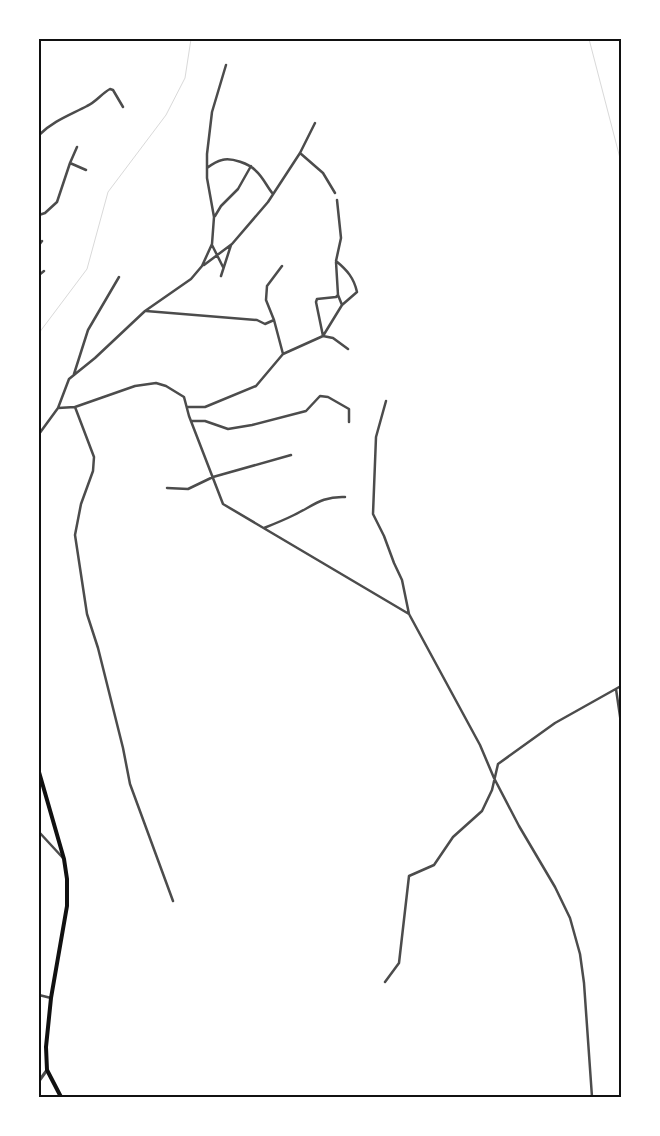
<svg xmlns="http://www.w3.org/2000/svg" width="660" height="1136" font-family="Lato,sans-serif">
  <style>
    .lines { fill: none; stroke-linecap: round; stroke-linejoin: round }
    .stream { stroke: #d9d9d9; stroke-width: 1 }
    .minor { stroke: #4c4c4c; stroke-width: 2.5 }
    .tertiary { stroke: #4c4c4c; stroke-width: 3 }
    .secondary { stroke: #111; stroke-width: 4 }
    .neatline { fill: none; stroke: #111; stroke-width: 2 }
  </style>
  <rect width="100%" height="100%" fill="#fff"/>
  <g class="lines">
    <path class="stream" d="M 589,39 L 621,162
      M 39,333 L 87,269 L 108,192 L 166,115 L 185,78 L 191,39"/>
    <path class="minor" d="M 39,135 C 53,121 70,115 87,106 C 96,102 101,94 110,89 L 113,90 L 123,107
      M 300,153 L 323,173 L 335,193
      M 70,163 L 86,170
      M 207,168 C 211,165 217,161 222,160 C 231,157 250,164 256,171 C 263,177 267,187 273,194
      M 337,200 L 341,238 L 336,261 C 347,270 354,278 357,292 L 342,305
      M 39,215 L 45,213 L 57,202 L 70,163 L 77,147
      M 215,216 L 221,206 L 238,189 L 251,166
      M 39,245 L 42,241
      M 212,245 L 223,267
      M 204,265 L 232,244 L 268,202 L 300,153 L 315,123
      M 282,266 L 267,286 L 266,300 L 274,320 L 283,354
      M 39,275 L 44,271
      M 221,276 L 231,245
      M 146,311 L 257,320 L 265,324 L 274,320
      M 323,336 L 316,302 L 317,299 L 336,297 L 338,295 L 336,262
      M 323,336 L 342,305 L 338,295
      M 74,374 L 88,330 L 119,277
      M 386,401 L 376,437 L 373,514 L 384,536 L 394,563 L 402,580 L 409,614
      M 75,407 L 94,457 L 93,471 L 81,504 L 75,535 L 87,614 L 98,648 L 123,748 L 130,784 L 173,901
      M 187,407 L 205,407 L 256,386 L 283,354 L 323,336 L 333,338 L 348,349
      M 58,408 L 75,407 L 135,386 L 156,383 L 166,386 L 184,397 L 189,416 L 223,504 L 409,614 L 480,745 L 494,778 L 519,826 L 555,887 L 570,918 L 580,954 L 584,983 L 592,1097
      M 191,421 L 205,421 L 228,429 L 252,425 L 306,411 L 320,396 L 328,397 L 349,409 L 349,422
      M 39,434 L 58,408 L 69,379 L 95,358 L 145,311 L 191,279 L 202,266 L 212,244 L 214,217 L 207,178 L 207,154 L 212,112 L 226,65
      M 167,488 L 188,489 L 213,477 L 291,455
      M 264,528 C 274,524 284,520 294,515 C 313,506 322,496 345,497
      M 616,689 L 621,723
      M 39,832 L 63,858
      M 385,982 L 399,963 L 409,876 L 434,865 L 453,837 L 482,811 L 492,790 L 498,764 L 555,723 L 621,686
      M 39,995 L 51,998"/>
    <path class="tertiary" d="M 39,1081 L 47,1070"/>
    <path class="secondary" d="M 39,772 L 64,859 L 67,879 L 67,906 L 51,998 L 46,1047 L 47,1070 L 61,1097"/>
  </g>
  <rect width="660" height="1136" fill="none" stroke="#ffffff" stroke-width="80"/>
  <rect x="40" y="40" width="580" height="1056" class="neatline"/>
</svg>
